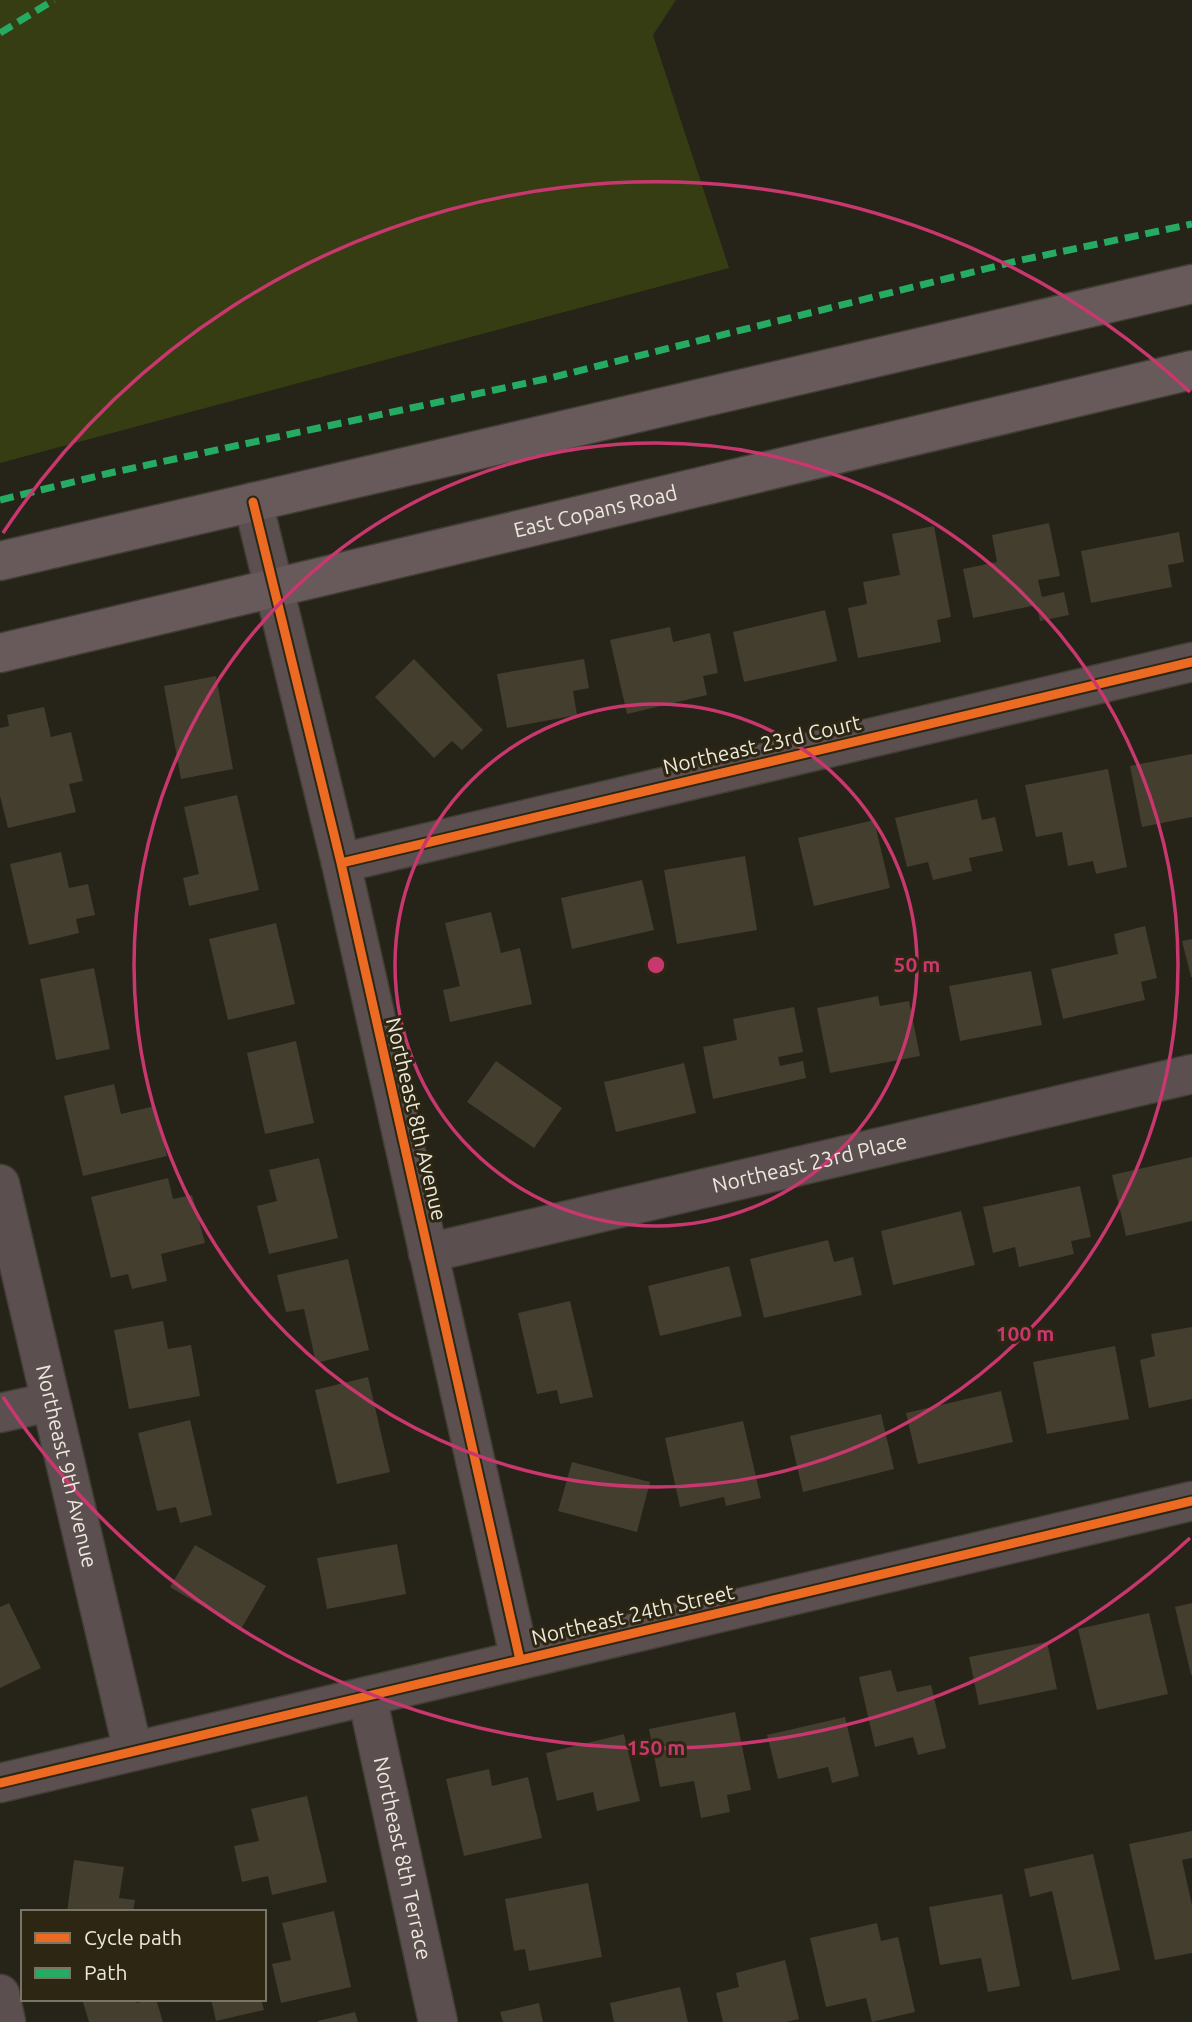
<svg xmlns="http://www.w3.org/2000/svg" width="1192" height="2022" font-family="Ubuntu,sans-serif">
  <style>
    .green { fill: #363d13 }
    .building { fill: #433e2e }
    .lines { fill: none; stroke-linecap: round; stroke-linejoin: round }
    .street-casing { stroke: #413e35; stroke-width: 41 }
    .secondary-casing { stroke: #413e35; stroke-width: 41 }
    .street { stroke: #5c4f50; stroke-width: 38 }
    .secondary { stroke: #68595a; stroke-width: 38 }
    .quiet { stroke: #26ab63; stroke-width: 7; stroke-dasharray: 14 7; stroke-linecap: butt }
    .cycleway-casing { stroke: #2c2613; stroke-width: 13 }
    .cycleway { stroke: #ed6a23; stroke-width: 9 }
    .ring { fill: none; stroke: #c8376e; stroke-width: 3.5 }
    .labels { text-anchor: middle; stroke-width: 6; stroke-linejoin: round; paint-order: stroke }
    .street-label { font-size: 21px; fill: #ece9dc; stroke: #2c2613 }
    .centre { fill: #c8376e; stroke: #2c2613; stroke-width: 3.5 }
    .ring-label { font-size: 21px; text-anchor: middle; font-weight: bold; fill: #c8376e; stroke: #2c2613; stroke-width: 6; stroke-linejoin: round; paint-order: stroke }
  </style>
  <rect width="100%" height="100%" fill="#262319"/>
  <path class="green" d="M 0,0 L 676,0 L 653,35 L 729,268 L 0,463 Z"/>
  <path class="building" d="M 1049,523 L 1060,576 L 1038,580 L 1042,597 L 1064,592 L 1069,615 L 1040,621 L 1037,605 L 973,618 L 963,569 L 997,562 L 992,535 Z
    M 934,526 L 951,617 L 937,620 L 941,642 L 858,658 L 848,608 L 867,604 L 863,582 L 900,575 L 892,534 Z
    M 1179,532 L 1184,562 L 1168,565 L 1172,587 L 1091,603 L 1081,551 Z
    M 825,610 L 837,661 L 744,682 L 733,632 Z
    M 670,627 L 673,642 L 710,633 L 718,673 L 703,676 L 707,695 L 627,714 L 610,640 Z
    M 414,659 L 483,730 L 462,750 L 452,741 L 434,758 L 375,697 Z
    M 584,659 L 589,688 L 573,691 L 577,715 L 507,728 L 497,674 Z
    M 216,676 L 233,769 L 181,779 L 164,686 Z
    M 44,707 L 51,737 L 71,732 L 83,781 L 69,784 L 76,812 L 8,828 L 0,796 L 0,728 L 9,726 L 7,715 Z
    M 1192,754 L 1192,817 L 1142,827 L 1130,766 Z
    M 1108,769 L 1127,867 L 1096,874 L 1093,861 L 1068,866 L 1062,832 L 1036,837 L 1025,785 Z
    M 237,795 L 259,890 L 189,906 L 183,878 L 199,874 L 184,807 Z
    M 977,799 L 982,820 L 995,817 L 1003,851 L 969,858 L 972,871 L 933,880 L 928,862 L 907,867 L 895,818 Z
    M 874,820 L 890,888 L 814,906 L 798,838 Z
    M 61,852 L 69,888 L 88,884 L 95,915 L 76,919 L 79,933 L 29,945 L 10,864 Z
    M 745,856 L 757,930 L 677,944 L 664,870 Z
    M 642,880 L 654,930 L 572,949 L 561,898 Z
    M 491,912 L 501,953 L 520,948 L 532,1004 L 450,1022 L 443,990 L 460,986 L 445,923 Z
    M 276,923 L 295,1004 L 228,1020 L 209,939 Z
    M 1145,926 L 1157,978 L 1141,982 L 1145,1000 L 1063,1019 L 1051,969 L 1118,954 L 1114,934 Z
    M 1192,939 L 1192,977 L 1191,977 L 1182,941 Z
    M 94,968 L 110,1049 L 56,1060 L 40,979 Z
    M 1031,971 L 1042,1025 L 960,1041 L 949,986 Z
    M 878,996 L 880,1006 L 909,1001 L 920,1056 L 830,1073 L 817,1008 Z
    M 794,1007 L 803,1052 L 778,1057 L 780,1066 L 803,1061 L 806,1078 L 713,1099 L 703,1047 L 737,1040 L 733,1019 Z
    M 296,1041 L 314,1123 L 265,1134 L 247,1053 Z
    M 496,1061 L 562,1108 L 534,1148 L 467,1102 Z
    M 684,1063 L 696,1113 L 616,1132 L 604,1082 Z
    M 114,1084 L 121,1114 L 155,1106 L 167,1156 L 83,1176 L 64,1096 Z
    M 1192,1157 L 1192,1221 L 1126,1236 L 1112,1175 Z
    M 319,1158 L 338,1238 L 269,1254 L 257,1206 L 277,1201 L 269,1170 Z
    M 168,1178 L 173,1199 L 192,1195 L 205,1243 L 161,1254 L 167,1281 L 132,1289 L 128,1274 L 111,1278 L 91,1197 Z
    M 1080,1186 L 1091,1237 L 1071,1241 L 1074,1254 L 1019,1267 L 1015,1247 L 993,1253 L 983,1207 Z
    M 961,1211 L 975,1265 L 893,1285 L 881,1231 Z
    M 828,1240 L 834,1262 L 853,1257 L 862,1295 L 764,1318 L 750,1259 Z
    M 348,1259 L 369,1350 L 316,1363 L 304,1309 L 286,1312 L 277,1275 Z
    M 729,1266 L 742,1316 L 660,1336 L 648,1286 Z
    M 570,1301 L 593,1397 L 560,1404 L 557,1390 L 537,1394 L 518,1313 Z
    M 163,1321 L 168,1349 L 191,1345 L 200,1396 L 129,1409 L 114,1330 Z
    M 1192,1327 L 1192,1399 L 1149,1408 L 1140,1360 L 1155,1356 L 1151,1334 Z
    M 1115,1346 L 1129,1419 L 1047,1434 L 1033,1362 Z
    M 368,1377 L 390,1472 L 337,1484 L 315,1390 Z
    M 1001,1391 L 1013,1442 L 918,1464 L 906,1413 Z
    M 881,1414 L 894,1469 L 803,1492 L 790,1436 Z
    M 190,1420 L 212,1515 L 180,1523 L 176,1507 L 157,1511 L 138,1433 Z
    M 743,1421 L 761,1498 L 726,1506 L 724,1497 L 680,1507 L 665,1438 Z
    M 572,1462 L 650,1482 L 637,1532 L 558,1511 Z
    M 397,1544 L 406,1594 L 327,1609 L 317,1558 Z
    M 195,1545 L 266,1586 L 241,1629 L 170,1587 Z
    M 9,1603 L 41,1668 L 0,1688 L 0,1607 Z
    M 1192,1603 L 1192,1675 L 1191,1675 L 1175,1607 Z
    M 1149,1613 L 1168,1694 L 1097,1710 L 1078,1629 Z
    M 1047,1642 L 1057,1689 L 979,1705 L 969,1657 Z
    M 891,1670 L 897,1692 L 931,1685 L 946,1748 L 918,1755 L 913,1737 L 875,1747 L 859,1677 Z
    M 735,1712 L 751,1790 L 727,1795 L 730,1812 L 701,1818 L 694,1781 L 660,1787 L 649,1729 Z
    M 845,1717 L 859,1776 L 832,1783 L 828,1767 L 778,1779 L 767,1735 Z
    M 624,1734 L 640,1801 L 597,1811 L 593,1792 L 557,1801 L 546,1753 Z
    M 489,1769 L 492,1786 L 528,1777 L 542,1838 L 464,1856 L 446,1779 Z
    M 307,1796 L 327,1882 L 272,1895 L 268,1876 L 242,1882 L 234,1846 L 259,1841 L 251,1809 Z
    M 1192,1831 L 1192,1858 L 1182,1860 L 1192,1905 L 1192,1953 L 1155,1960 L 1129,1844 Z
    M 1093,1854 L 1120,1970 L 1072,1980 L 1052,1891 L 1030,1897 L 1024,1869 Z
    M 74,1860 L 124,1867 L 119,1898 L 135,1900 L 133,1912 L 67,1912 Z
    M 588,1883 L 602,1957 L 529,1971 L 525,1949 L 514,1951 L 505,1899 Z
    M 1002,1894 L 1020,1986 L 988,1992 L 981,1958 L 940,1965 L 929,1907 Z
    M 334,1911 L 351,1987 L 281,2003 L 272,1964 L 291,1960 L 282,1923 Z
    M 877,1923 L 881,1941 L 898,1937 L 915,2012 L 872,2022 L 866,1998 L 826,2007 L 810,1938 Z
    M 785,1960 L 799,2019 L 786,2022 L 723,2022 L 716,1993 L 739,1987 L 736,1973 Z
    M 680,1987 L 688,2022 L 614,2022 L 610,2003 Z
    M 82,1999 L 134,1999 L 136,2003 L 156,1999 L 163,2022 L 89,2022 Z
    M 211,1999 L 261,1999 L 264,2010 L 216,2021 Z
    M 539,2003 L 543,2022 L 503,2022 L 500,2012 Z
    M 355,2012 L 358,2022 L 318,2022 L 318,2021 Z"/>
  <g class="lines">
    <g class="street-casing">
      <g id="street">
        <path d="M 253,502 L 341,863 L 520,1660"/>
        <path d="M 341,863 L 1192,662"/>
        <path id="s1" d="M 0,1184 L 133,1751"/>
        <path id="s2" d="M 428,1253 L 1192,1074"/>
        <path d="M 0,1413 L 50,1402"/>
        <path id="s3" d="M 367,1696 L 438,2022"/>
        <path d="M 0,1783 L 1192,1501"/>
        <path d="M 0,1994 L 6,2022"/>
      </g>
    </g>
    <g class="secondary-casing">
      <g id="secondary">
        <path d="M 0,561 L 1192,284"/>
        <path id="s4" d="M 0,653 L 1192,370"/>
      </g>
    </g>
    <use href="#street" class="street"/>
    <use href="#secondary" class="secondary"/>
    <path class="quiet" d="M 0,33 L 54,0
      M 0,500 L 110,473 L 550,378 L 1017,261 L 1192,224"/>
    <g class="cycleway-casing">
      <path id="cycleway" d="M 253,502 L 341,863 L 520,1660
        M 341,863 L 1192,662
        M 0,1783 L 1192,1501"/>
    </g>
    <use href="#cycleway" class="cycleway"/>
  </g>
  <g class="ring">
    <circle cx="656" cy="965" r="261"/>
    <circle cx="656" cy="965" r="522"/>
    <path d="M1190 1538A783 783 0 0 1 3 1397M3 533A783 783 0 0 1 1190 392"/>
  </g>
  <g class="labels">
    <g class="street-label">
      <text dy="7" stroke="none"><textPath href="#s4" startOffset="612">East Copans Road</textPath></text>
      <text transform="translate(762 745) rotate(-13)" y="7">Northeast 23rd Court</text>
      <text transform="translate(416 1119) rotate(77)" y="7">Northeast 8th Avenue</text>
      <text dy="7" stroke="none"><textPath href="#s2" startOffset="392">Northeast 23rd Place</textPath></text>
      <text dy="7" stroke="none"><textPath href="#s1" startOffset="290">Northeast 9th Avenue</textPath></text>
      <text transform="translate(633 1615) rotate(-13)" y="7">Northeast 24th Street</text>
      <text dy="7" stroke="none"><textPath href="#s3" startOffset="166">Northeast 8th Terrace</textPath></text>
    </g>
  </g>
  <circle cx="656" cy="965" r="10" class="centre"/>
  <g class="ring-label">
    <text x="917" y="972">50 m</text>
    <text x="1025" y="1341">100 m</text>
    <text x="656" y="1755">150 m</text>
  </g>
  <rect x="21" y="1910" width="245" height="91" fill="#2c2613" stroke="#797463" stroke-width="2"/>
  <rect x="35" y="1933" width="35" height="10" fill="#ed6a23" stroke="#797463" stroke-width="2"/>
  <text x="84" y="1945" font-size="21" fill="#ece9dc">Cycle path</text>
  <rect x="35" y="1968" width="35" height="10" fill="#26ab63" stroke="#797463" stroke-width="2"/>
  <text x="84" y="1980" font-size="21" fill="#ece9dc">Path</text>
</svg>
